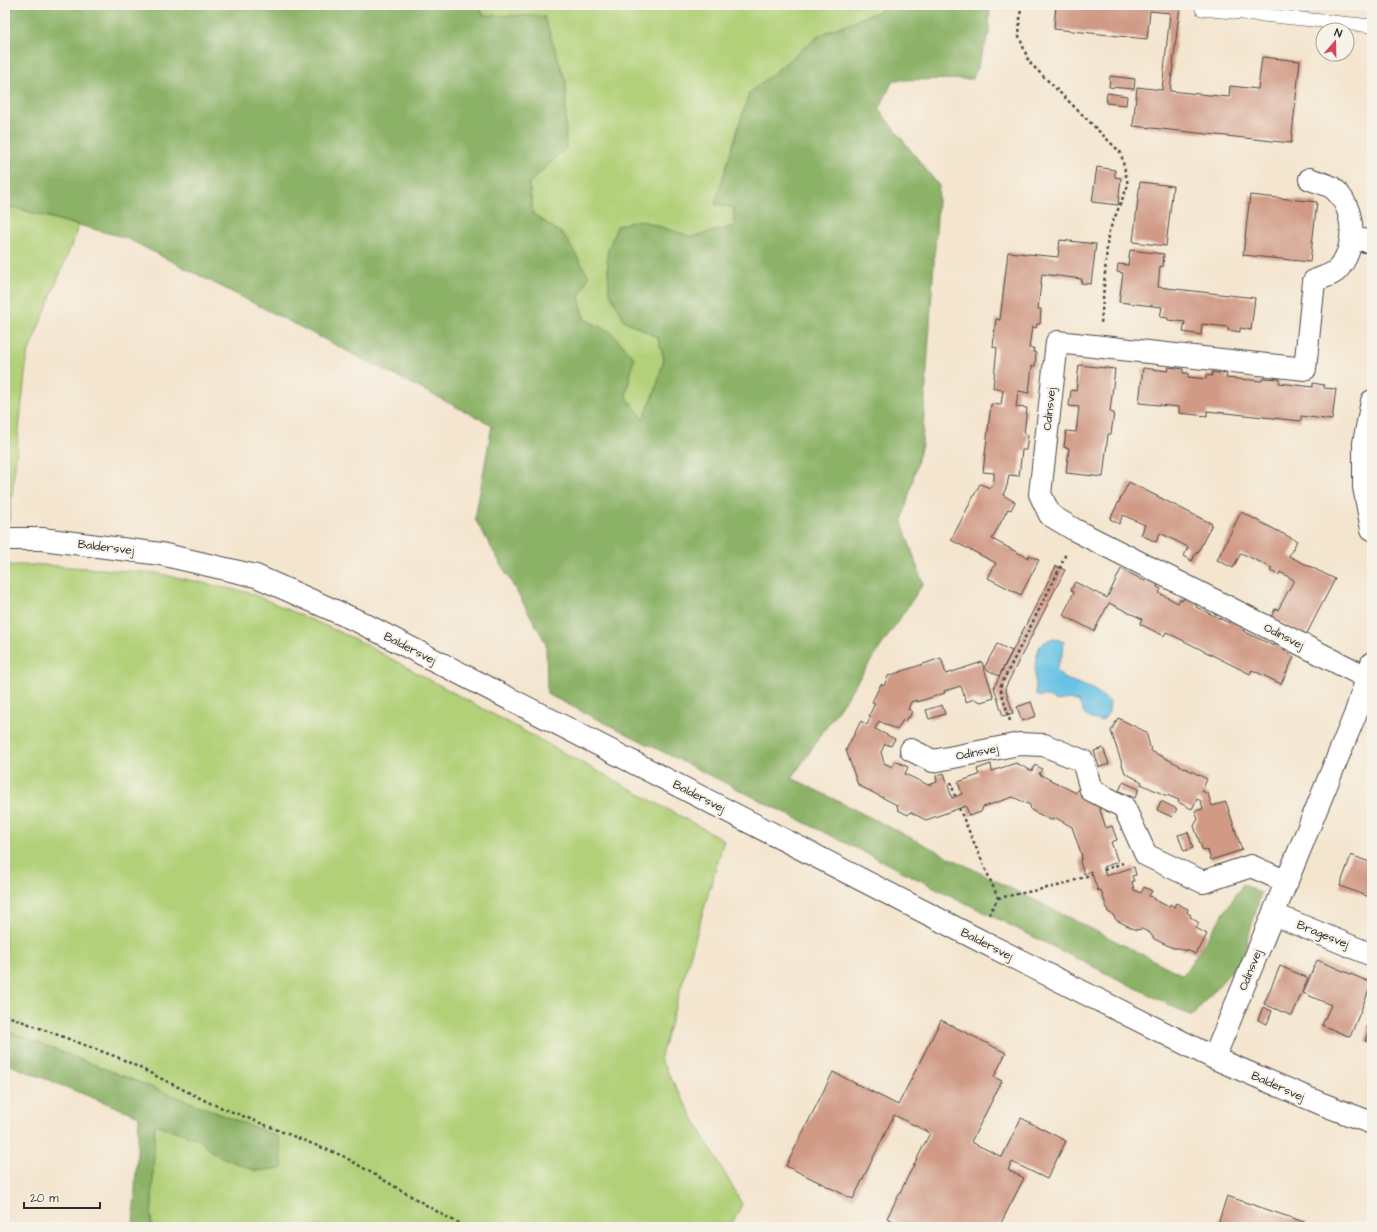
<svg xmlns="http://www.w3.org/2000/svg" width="1377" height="1232" font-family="'Architects Daughter',sans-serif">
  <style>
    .green { fill: #b1d078; stroke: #6e7e52 }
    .forest { fill: #8cb268; stroke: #5c6e4a }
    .water { fill: #68c2e6; stroke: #4a7688 }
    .building { fill: #d09a85 }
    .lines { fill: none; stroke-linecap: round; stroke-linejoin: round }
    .lane-casing { stroke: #494744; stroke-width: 14 }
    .street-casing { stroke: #494744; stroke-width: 24 }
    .path { stroke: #494744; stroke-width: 2.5; stroke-dasharray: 3 3; stroke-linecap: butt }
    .lane { stroke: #fff; stroke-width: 13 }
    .street { stroke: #fff; stroke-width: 22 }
    .labels { text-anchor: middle; stroke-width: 4; stroke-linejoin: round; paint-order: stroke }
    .street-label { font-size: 12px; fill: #2b2b2b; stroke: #f7f3e8 }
  </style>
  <rect width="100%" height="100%" fill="#f7f3e8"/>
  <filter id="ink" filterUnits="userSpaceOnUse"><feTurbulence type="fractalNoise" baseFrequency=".025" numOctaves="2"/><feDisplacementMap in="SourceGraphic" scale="8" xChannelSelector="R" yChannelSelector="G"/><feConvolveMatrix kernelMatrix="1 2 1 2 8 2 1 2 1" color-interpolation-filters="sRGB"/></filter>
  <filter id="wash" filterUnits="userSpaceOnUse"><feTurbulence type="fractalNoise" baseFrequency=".012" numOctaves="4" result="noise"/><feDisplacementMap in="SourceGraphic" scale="16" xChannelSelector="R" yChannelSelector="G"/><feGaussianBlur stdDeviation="0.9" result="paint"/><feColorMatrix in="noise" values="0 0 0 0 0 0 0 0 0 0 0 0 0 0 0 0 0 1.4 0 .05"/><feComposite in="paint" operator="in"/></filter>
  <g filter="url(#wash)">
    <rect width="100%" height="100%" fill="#f4e5cf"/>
    <path class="green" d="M 479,5 L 884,5 L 879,11 L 820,35 L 715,204 L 734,208 L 735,226 L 692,237 L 639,220 L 624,320 L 658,338 L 664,359 L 655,392 L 643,420 L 626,396 L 634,358 L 611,332 L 584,319 L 564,235 L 533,214 L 529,183 L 566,148 L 483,15 Z
      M 5,205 L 79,226 L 27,356 L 9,522 L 5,522 Z
      M 5,565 L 43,565 L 156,573 L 250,593 L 353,638 L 724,840 L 660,1059 L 742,1204 L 730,1227 L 151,1227 L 155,1124 L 198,1139 L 216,1155 L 279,1137 L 5,1030 Z"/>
    <path class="forest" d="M 5,5 L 479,5 L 483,15 L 544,16 L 566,82 L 566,148 L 529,183 L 533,214 L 564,235 L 589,276 L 579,297 L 584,319 L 611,332 L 634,358 L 626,396 L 643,419 L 655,392 L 664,359 L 658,338 L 624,320 L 609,291 L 607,253 L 617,226 L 639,220 L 692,237 L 734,226 L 734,208 L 715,203 L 749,93 L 820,35 L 879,11 L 884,5 L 990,5 L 989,34 L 973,79 L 893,80 L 879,110 L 939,186 L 922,444 L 902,522 L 923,584 L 792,778 L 1183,975 L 1243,884 L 1261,893 L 1242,959 L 1192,1016 L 547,694 L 546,643 L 475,519 L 492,425 L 126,238 L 5,205 Z
      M 5,1030 L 279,1137 L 283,1168 L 256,1171 L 216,1155 L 198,1139 L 155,1124 L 151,1227 L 133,1227 L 139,1116 L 5,1063 Z"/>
    <path class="water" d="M 1053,638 L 1064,642 L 1063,653 L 1056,670 L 1063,678 L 1093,689 L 1110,702 L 1109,712 L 1102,721 C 1084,718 1086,718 1079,702 L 1070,699 L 1057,701 L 1045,696 L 1036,696 C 1035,683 1033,655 1041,645 C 1044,642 1049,640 1053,638 Z"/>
    <g id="blocks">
      <path class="building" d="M 1056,5 L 1180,5 L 1170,91 L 1229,97 L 1230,86 L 1258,89 L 1262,57 L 1300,61 L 1291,143 L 1133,126 L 1137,87 L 1162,90 L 1170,13 L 1150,11 L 1147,39 L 1054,29 Z
        M 1110,76 L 1135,79 L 1134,89 L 1109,87 Z
        M 1107,93 L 1127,96 L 1126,105 L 1106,103 Z
        M 1097,167 L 1115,170 L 1115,177 L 1121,178 L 1118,205 L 1092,202 Z
        M 1140,182 L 1173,186 L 1166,246 L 1133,242 Z
        M 1250,195 L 1317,202 L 1310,262 L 1243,255 Z
        M 1060,240 L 1096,244 L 1091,284 L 1081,283 L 1082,279 L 1042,274 L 1038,309 L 1041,309 L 1040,324 L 1037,324 L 1036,328 L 1032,327 L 1029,348 L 1034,348 L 1033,352 L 1036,353 L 1035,366 L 1032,366 L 1029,393 L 1018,391 L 1016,407 L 1027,408 L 1024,434 L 1028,435 L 1026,450 L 1022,450 L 1019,476 L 1009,475 L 1007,486 L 1003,495 L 1015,502 L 1011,510 L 1008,509 L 992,539 L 1028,558 L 1029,555 L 1039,560 L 1021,595 L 988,578 L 996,563 L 951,540 L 980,484 L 990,488 L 994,482 L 994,473 L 983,472 L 991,404 L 1001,405 L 1003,390 L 993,388 L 997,348 L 993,347 L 996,319 L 1000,320 L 1008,252 L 1058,257 Z
        M 1130,250 L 1164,254 L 1163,267 L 1160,266 L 1158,287 L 1255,298 L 1251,330 L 1240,328 L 1240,332 L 1228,330 L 1228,327 L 1202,324 L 1201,335 L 1183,332 L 1185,322 L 1168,320 L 1168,318 L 1160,317 L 1162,307 L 1119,302 L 1123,273 L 1117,272 L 1118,264 L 1128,265 Z
        M 1079,365 L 1115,369 L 1110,412 L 1114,413 L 1111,434 L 1108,434 L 1103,477 L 1066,473 L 1069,448 L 1064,447 L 1066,431 L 1076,432 L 1079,407 L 1069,406 L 1071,390 L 1076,391 Z
        M 1169,367 L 1183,369 L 1183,373 L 1188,373 L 1188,377 L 1206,379 L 1206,375 L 1212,376 L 1212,372 L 1227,374 L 1226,378 L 1262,381 L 1263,378 L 1280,379 L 1279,383 L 1313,387 L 1313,383 L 1324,385 L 1324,388 L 1336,389 L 1332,420 L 1301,416 L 1301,421 L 1207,411 L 1207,416 L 1179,413 L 1179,407 L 1139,403 L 1143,368 L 1168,371 Z
        M 1129,482 L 1212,524 L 1198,552 L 1197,551 L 1192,561 L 1184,556 L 1188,547 L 1160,533 L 1156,542 L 1141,535 L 1145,525 L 1123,515 L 1119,524 L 1110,519 Z
        M 1241,512 L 1297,541 L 1289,556 L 1335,579 L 1306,635 L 1271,617 L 1275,609 L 1278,610 L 1294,580 L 1280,572 L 1279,575 L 1270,571 L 1272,568 L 1241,553 L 1233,568 L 1217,560 Z
        M 1056,566 L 1065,570 L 1005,688 L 1013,713 L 1003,716 L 994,687 Z
        M 1121,569 L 1145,581 L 1146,578 L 1158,584 L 1157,587 L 1161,589 L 1159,593 L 1178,603 L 1180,599 L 1183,600 L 1185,597 L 1197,603 L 1196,607 L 1229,623 L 1230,620 L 1245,627 L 1243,631 L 1274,646 L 1276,643 L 1285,648 L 1284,651 L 1294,657 L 1281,684 L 1252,670 L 1250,674 L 1166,632 L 1164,636 L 1140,624 L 1142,619 L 1109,603 L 1094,631 L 1063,615 L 1074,592 L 1071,590 L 1075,582 L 1107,598 Z
        M 997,644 L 1012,651 L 999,676 L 984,668 Z
        M 941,658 L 946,674 L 982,662 L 994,698 L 981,702 L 974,699 L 966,702 L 961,686 L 944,691 L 945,693 L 917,702 L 916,700 L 911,702 L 908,709 L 912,711 L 909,718 L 907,717 L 905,721 L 903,720 L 897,730 L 879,721 L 875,729 L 895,739 L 891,746 L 885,744 L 881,752 L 884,763 L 892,767 L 895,761 L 908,767 L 905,774 L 928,785 L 937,782 L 936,776 L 944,773 L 952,798 L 962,794 L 958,782 L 979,775 L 977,769 L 991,764 L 992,771 L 1016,763 L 1032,771 L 1035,765 L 1042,769 L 1039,774 L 1076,793 L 1079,787 L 1085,790 L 1098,804 L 1106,828 L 1112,826 L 1117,840 L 1111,842 L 1118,862 L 1103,867 L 1106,876 L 1134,867 L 1136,875 L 1132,876 L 1134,881 L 1132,881 L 1134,890 L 1141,893 L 1144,887 L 1152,891 L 1149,896 L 1154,898 L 1153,899 L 1169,907 L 1170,904 L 1174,907 L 1176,903 L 1188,909 L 1187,913 L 1191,915 L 1190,917 L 1199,923 L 1196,928 L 1207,934 L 1199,950 L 1198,949 L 1195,954 L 1186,949 L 1185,951 L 1179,948 L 1173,948 L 1154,939 L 1150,933 L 1142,929 L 1136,930 L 1116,920 L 1113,915 L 1108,912 L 1101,890 L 1098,891 L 1091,871 L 1084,874 L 1080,862 L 1082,856 L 1072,827 L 1056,818 L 1051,820 L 1031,810 L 1030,805 L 1013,797 L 983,807 L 981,812 L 969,816 L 966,806 L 926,820 L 910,812 L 908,815 L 898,810 L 897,805 L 858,785 L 846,750 L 861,721 L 867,725 L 871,716 L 869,716 L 875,703 L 872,702 L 881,684 L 884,686 L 888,676 Z
        M 1031,702 L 1036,716 L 1022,721 L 1017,707 Z
        M 942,705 L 945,714 L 929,719 L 926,710 Z
        M 1118,718 L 1146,732 L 1151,751 L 1207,779 L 1202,791 L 1208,794 L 1212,806 L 1226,802 L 1242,850 L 1211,860 L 1208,851 L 1202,849 L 1194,826 L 1198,819 L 1195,811 L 1203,809 L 1201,801 L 1197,799 L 1192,809 L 1178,802 L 1179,800 L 1167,795 L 1167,796 L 1141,784 L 1142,782 L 1125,773 L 1111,731 Z
        M 1103,748 L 1109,764 L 1099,767 L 1094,751 Z
        M 1123,782 L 1139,789 L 1135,798 L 1119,791 Z
        M 1161,801 L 1177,809 L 1172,817 L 1157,810 Z
        M 1188,832 L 1193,848 L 1184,851 L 1178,835 Z
        M 1351,855 L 1372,863 L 1372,898 L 1340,886 Z
        M 1317,960 L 1372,983 L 1350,1037 L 1322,1025 L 1331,1005 L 1303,993 Z
        M 1280,966 L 1308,978 L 1292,1016 L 1264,1004 Z
        M 1263,1007 L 1272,1011 L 1267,1024 L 1258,1020 Z
        M 1372,1015 L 1372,1043 L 1365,1041 L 1369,1029 L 1367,1029 Z
        M 941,1020 L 1006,1053 L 994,1077 L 1002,1081 L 971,1142 L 1002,1157 L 1021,1118 L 1066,1141 L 1047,1179 L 1012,1162 L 1008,1170 L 1024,1178 L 999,1227 L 906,1227 L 887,1218 L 930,1133 L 894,1115 L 853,1199 L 786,1166 L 833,1072 L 898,1105 Z
        M 1227,1196 L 1307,1223 L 1305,1227 L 1217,1227 Z"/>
    </g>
  </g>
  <g filter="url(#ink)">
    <use href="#blocks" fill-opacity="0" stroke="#494744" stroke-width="1"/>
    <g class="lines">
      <g class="lane-casing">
        <path id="lane" d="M 1202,9 L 1372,26"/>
      </g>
      <g class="street-casing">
        <path id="street" d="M 1310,179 C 1317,182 1327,184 1333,188 C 1356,208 1358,249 1336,271 C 1330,276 1320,278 1314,281 L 1305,369 L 1057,342 L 1040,494 L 1050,515 L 1075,530 L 1368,678
          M 1351,239 L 1372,241
          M 1372,401 L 1364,443 L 1364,487 L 1372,529
          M 5,539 L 42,539 L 161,554 L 256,576 L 360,622 L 977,939 L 1214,1058 L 1322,1104 L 1372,1123
          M 911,750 L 933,761 L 1019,744 L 1044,745 L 1083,761 L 1091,790 L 1124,807 L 1146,855 L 1203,882 L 1251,866 L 1287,882
          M 1273,914 L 1372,955
          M 1214,1058 L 1355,715 L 1372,663"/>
      </g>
      <path class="path" d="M 1021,5 L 1019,36 L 1029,62 L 1121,153 L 1128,185 L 1108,234 L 1101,324
        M 1010,721 L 1000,687 L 1060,568 L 1066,553
        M 951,782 L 955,796
        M 959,808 L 998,898 L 988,917
        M 1104,870 L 1123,863
        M 998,898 L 1062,885 L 1092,874
        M 5,1015 L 122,1059 L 210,1103 L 343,1156 L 448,1218 L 468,1227"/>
      <use href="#lane" class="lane"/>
      <use href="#street" class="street"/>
    </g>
  </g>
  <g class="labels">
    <g class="street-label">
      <text transform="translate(1049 409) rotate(-84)" y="4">Odinsvej</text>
      <text transform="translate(106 547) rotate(7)" y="4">Baldersvej</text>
      <text transform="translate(1284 636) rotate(27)" y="4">Odinsvej</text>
      <text transform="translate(410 648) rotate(27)" y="4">Baldersvej</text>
      <text transform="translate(977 752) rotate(-11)" y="4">Odinsvej</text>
      <text transform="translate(699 796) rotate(27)" y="4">Baldersvej</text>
      <text transform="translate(1323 934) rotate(22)" y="4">Bragesvej</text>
      <text transform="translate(987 944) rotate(27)" y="4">Baldersvej</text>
      <text transform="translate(1250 970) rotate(-68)" y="4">Odinsvej</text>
      <text transform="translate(1278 1086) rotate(24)" y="4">Baldersvej</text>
    </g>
  </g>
  <rect width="1377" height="1232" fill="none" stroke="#f7f3e8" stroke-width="20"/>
  <g transform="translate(1335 42) rotate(20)"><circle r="19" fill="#f7f3e8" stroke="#a5a39c"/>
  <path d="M0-3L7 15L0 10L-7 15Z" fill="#d1495b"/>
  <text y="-6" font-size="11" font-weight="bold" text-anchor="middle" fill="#2b2b2b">N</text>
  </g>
  <path d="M24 1202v6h76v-6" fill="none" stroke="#2b2b2b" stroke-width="2"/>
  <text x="30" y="1202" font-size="12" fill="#2b2b2b" stroke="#f7f3e8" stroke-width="3" paint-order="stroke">20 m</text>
</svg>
